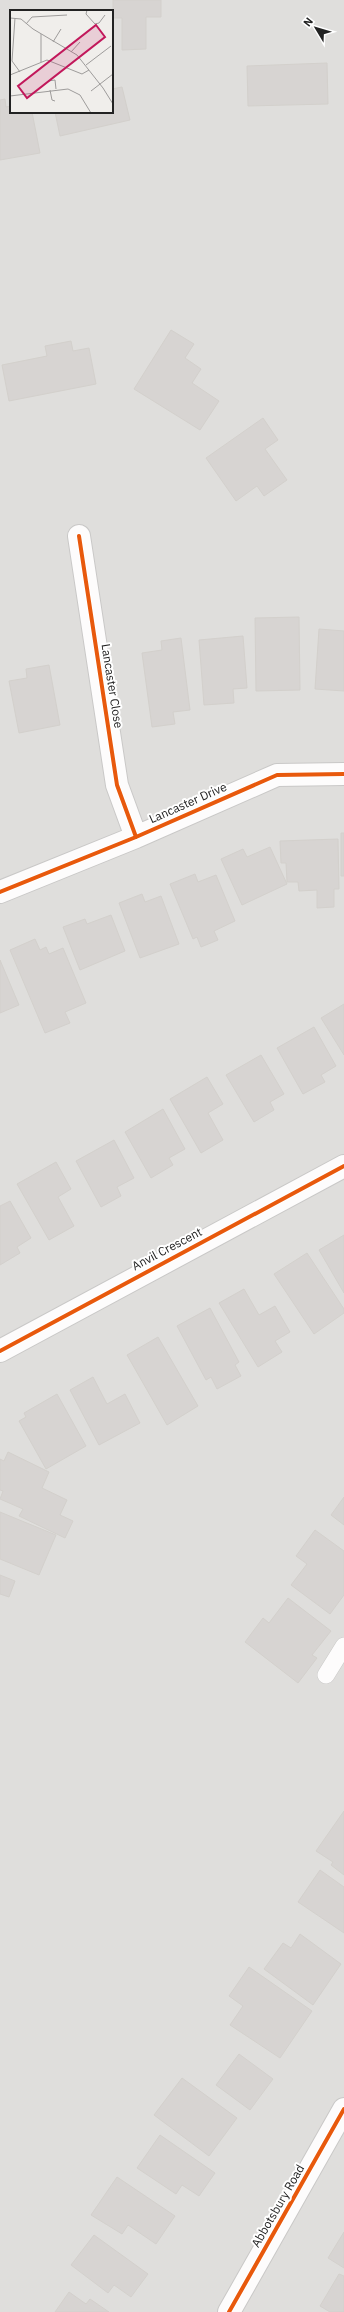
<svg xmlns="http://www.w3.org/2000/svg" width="344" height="2312" font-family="'IBM Plex Sans',sans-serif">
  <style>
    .residential { fill: #dfdedc; fill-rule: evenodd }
    .building { fill: #d7d4d2; stroke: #d3d0cc }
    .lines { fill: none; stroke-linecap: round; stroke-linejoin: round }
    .service-casing { stroke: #c9c8c7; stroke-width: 18 }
    .minor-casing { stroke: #c9c8c7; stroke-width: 24 }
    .service { stroke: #fdfcfc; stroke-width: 17 }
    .minor { stroke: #fdfcfc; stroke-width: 22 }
    .cycleway-casing { stroke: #fff; stroke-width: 6 }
    .cycleway { stroke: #e8590c; stroke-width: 4 }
    .labels { text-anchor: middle; stroke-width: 4; stroke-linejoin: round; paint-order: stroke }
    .street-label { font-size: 12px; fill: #222; stroke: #fff }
    .inset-road { fill: none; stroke: #9e9c9b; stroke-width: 1 }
    .view { fill: #c2185b; fill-opacity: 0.15; stroke: #c2185b; stroke-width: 2 }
    .inset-edge { fill: none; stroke: #222; stroke-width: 2 }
  </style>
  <rect width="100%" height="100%" fill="#f0eeeb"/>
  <path class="residential" d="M 0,0 L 344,0 L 344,2312 L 0,2312 ZM 11,11 L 112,11 L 112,112 L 11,112 Z"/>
  <path class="building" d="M 113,0 L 161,0 L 161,17 L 146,17 L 146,49 L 122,50 L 122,18 L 113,18 Z
    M 327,63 L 328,104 L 248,106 L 247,66 Z
    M 122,87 L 130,120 L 60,136 L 55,112 L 112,112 L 112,89 Z
    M 5,99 L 6,107 L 11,106 L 11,112 L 32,112 L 40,153 L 0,160 L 0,100 Z
    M 171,330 L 194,344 L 185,358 L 201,369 L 192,383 L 219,401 L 200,430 L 134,389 Z
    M 71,341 L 73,351 L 89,348 L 96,384 L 9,401 L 2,365 L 47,356 L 45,346 Z
    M 263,418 L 278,440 L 265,449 L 287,480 L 264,496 L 257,486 L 236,501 L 206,458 Z
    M 299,617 L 300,690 L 256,691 L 255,618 Z
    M 319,629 L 344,631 L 344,691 L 315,689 Z
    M 243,636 L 247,688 L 233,689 L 234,703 L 204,705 L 199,640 Z
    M 181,638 L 190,710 L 173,712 L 175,724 L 152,727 L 142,653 L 162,650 L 161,641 Z
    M 49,665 L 60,725 L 19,733 L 9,681 L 27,678 L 26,669 Z
    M 341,833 L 344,833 L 344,876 L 341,876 Z
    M 338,839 L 339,889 L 334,889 L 334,907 L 317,908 L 317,890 L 299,891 L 298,882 L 287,882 L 286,863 L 281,863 L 280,841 Z
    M 270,847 L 287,884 L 242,905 L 221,859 L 243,849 L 247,857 Z
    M 195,874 L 198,882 L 216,875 L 235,921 L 214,931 L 218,940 L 201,947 L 197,937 L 193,939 L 170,884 Z
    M 142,894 L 145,902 L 161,896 L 179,944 L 140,958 L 119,903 Z
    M 111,915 L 125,951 L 80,970 L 63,927 L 85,919 L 87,924 Z
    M 35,939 L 40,950 L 46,947 L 49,954 L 63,948 L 86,1003 L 65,1012 L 70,1023 L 45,1033 L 10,950 Z
    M 0,960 L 19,1005 L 0,1013 Z
    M 344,1004 L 344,1055 L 321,1018 Z
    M 314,1027 L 336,1066 L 321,1075 L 325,1082 L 303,1094 L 277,1048 Z
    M 261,1055 L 284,1094 L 270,1102 L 274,1110 L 254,1122 L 226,1075 Z
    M 207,1077 L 223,1104 L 208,1113 L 223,1140 L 201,1153 L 170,1099 Z
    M 163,1109 L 185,1149 L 169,1158 L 173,1165 L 151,1178 L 125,1132 Z
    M 114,1140 L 134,1178 L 117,1187 L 121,1196 L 101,1207 L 76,1161 Z
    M 56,1162 L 71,1189 L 58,1197 L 74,1226 L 49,1240 L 17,1184 Z
    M 10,1201 L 31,1238 L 17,1247 L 20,1253 L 0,1265 L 0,1206 Z
    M 344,1235 L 344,1293 L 319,1250 Z
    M 307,1253 L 344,1309 L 344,1313 L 314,1334 L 274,1274 Z
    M 244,1289 L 259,1315 L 275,1306 L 290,1332 L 275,1341 L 282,1352 L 258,1367 L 219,1303 Z
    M 210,1308 L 239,1362 L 235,1365 L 241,1376 L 217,1389 L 211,1377 L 206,1380 L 177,1326 Z
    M 158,1337 L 198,1406 L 167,1425 L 127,1355 Z
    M 93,1377 L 107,1404 L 125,1394 L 140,1423 L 99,1445 L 70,1390 Z
    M 57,1394 L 86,1446 L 46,1469 L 19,1421 L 26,1417 L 24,1413 Z
    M 8,1452 L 49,1472 L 42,1488 L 67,1500 L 60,1515 L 73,1521 L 65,1538 L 19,1516 L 23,1509 L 0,1499 L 3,1491 L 0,1490 L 0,1459 L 4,1461 Z
    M 344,1497 L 344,1525 L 331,1515 Z
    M 0,1512 L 56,1535 L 39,1575 L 0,1559 Z
    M 315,1530 L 344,1551 L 344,1595 L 330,1614 L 291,1585 L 307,1564 L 296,1556 Z
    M 0,1575 L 15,1581 L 9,1597 L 0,1594 Z
    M 288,1598 L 331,1631 L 312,1655 L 317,1658 L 298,1683 L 245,1642 L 263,1618 L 269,1623 Z
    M 344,1811 L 344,1875 L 331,1865 L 333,1862 L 316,1851 Z
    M 320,1870 L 344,1887 L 344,1933 L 298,1902 Z
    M 300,1934 L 341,1964 L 313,2005 L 264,1969 L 283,1943 L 291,1948 Z
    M 249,1967 L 312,2011 L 280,2058 L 230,2025 L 243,2006 L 229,1996 Z
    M 239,2054 L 273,2079 L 250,2110 L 216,2085 Z
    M 182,2078 L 237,2118 L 209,2156 L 154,2115 Z
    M 160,2135 L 215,2173 L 199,2196 L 182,2185 L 176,2194 L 137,2168 Z
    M 117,2177 L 175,2216 L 156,2244 L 128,2225 L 122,2234 L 91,2215 Z
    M 344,2232 L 344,2268 L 328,2258 Z
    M 94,2235 L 148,2274 L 131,2297 L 114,2285 L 108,2293 L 71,2265 Z
    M 339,2274 L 344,2276 L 344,2312 L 330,2312 L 320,2306 Z
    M 69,2292 L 86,2304 L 90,2299 L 109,2312 L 55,2312 Z"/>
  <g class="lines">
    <g class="service-casing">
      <path id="service" d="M 326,1675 L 344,1646"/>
    </g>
    <g class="minor-casing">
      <path id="minor" d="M 79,536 L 117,785 L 136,837
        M 0,892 L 136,837 L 277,775 L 344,774
        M 0,1351 L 344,1166
        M 229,2312 L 344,2109"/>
    </g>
    <use href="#service" class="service"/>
    <use href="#minor" class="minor"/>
    <g class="cycleway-casing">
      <path id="cycleway" d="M 79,536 L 117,785 L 136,837
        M 0,892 L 136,837 L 277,775 L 344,774
        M 0,1351 L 344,1166
        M 229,2312 L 344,2109"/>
    </g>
    <use href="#cycleway" class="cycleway"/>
  </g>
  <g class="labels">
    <g class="street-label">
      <text transform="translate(112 686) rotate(81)" y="4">Lancaster Close</text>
      <text transform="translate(188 803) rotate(-24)" y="4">Lancaster Drive</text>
      <text transform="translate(167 1249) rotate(-28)" y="4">Anvil Crescent</text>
      <text transform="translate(278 2206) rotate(-60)" y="4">Abbotsbury Road</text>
    </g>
  </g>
  <g transform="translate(10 10)">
    <rect width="103" height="103" fill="#f0eeeb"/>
    <path class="inset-road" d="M 77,0 L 76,4 L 85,14 L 89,13 L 95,5M 0,8 L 11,9 L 23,19 L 67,45 L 93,78 L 103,94M 5,8 L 2,51 L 10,62M 16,14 L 22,7 L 57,5M 43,32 L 51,19M 61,42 L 70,32M 31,52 L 31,24M 76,55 L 101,36M 0,65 L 37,50 L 72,64 L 79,60M 38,71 L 45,70 L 46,79M 40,80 L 42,90 L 45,91M 81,81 L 103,64M 0,86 L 58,79 L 70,85 L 81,103"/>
    <path class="view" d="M 86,15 L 95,27 L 17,88 L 8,76 Z"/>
    <rect width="103" height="103" class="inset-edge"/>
  </g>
  <g transform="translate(316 28) rotate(308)" stroke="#ffffff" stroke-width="3" paint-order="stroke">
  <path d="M0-3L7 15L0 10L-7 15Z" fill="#222222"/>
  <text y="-6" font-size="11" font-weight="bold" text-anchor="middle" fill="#222222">N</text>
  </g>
</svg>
